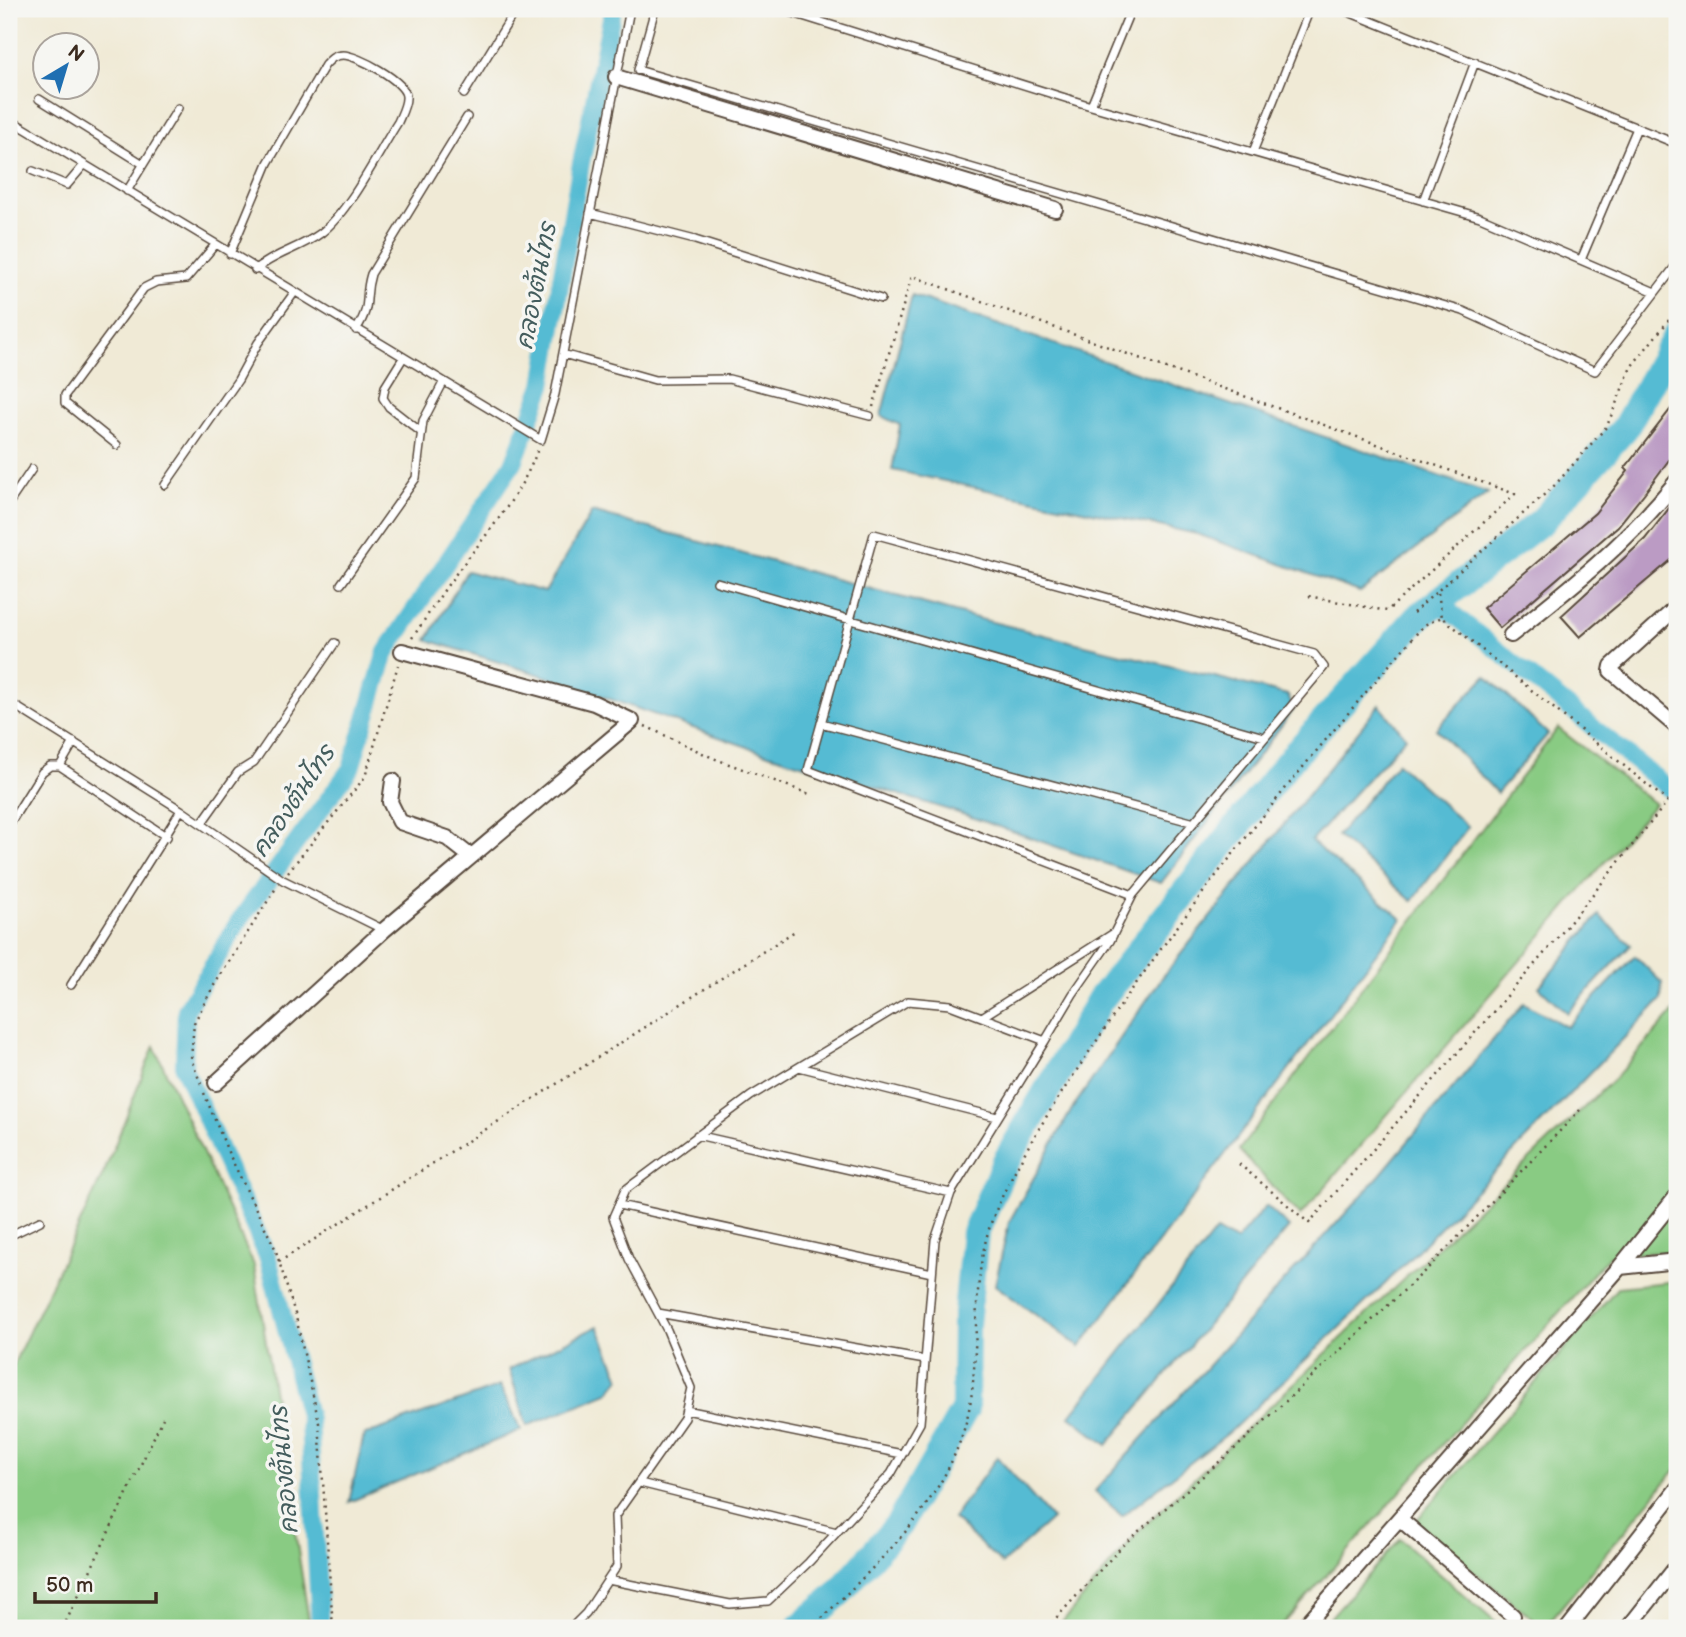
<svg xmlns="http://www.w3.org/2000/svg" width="1686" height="1637" font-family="'Balsamiq Sans','Playpen Sans Thai',sans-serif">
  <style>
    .green { fill: #89cb83; stroke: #627a50; stroke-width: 2 }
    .water { fill: #55bbd3; stroke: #487278; stroke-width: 2 }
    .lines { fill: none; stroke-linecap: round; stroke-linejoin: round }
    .canal { stroke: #55bbd3; stroke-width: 18 }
    .river { stroke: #55bbd3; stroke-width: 28 }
    .building { fill: #bb9bc4 }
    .lane-casing { stroke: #56473a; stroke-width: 10 }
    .street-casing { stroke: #56473a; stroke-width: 18 }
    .path { stroke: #56473a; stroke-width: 2.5; stroke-dasharray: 2 5; stroke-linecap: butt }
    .lane { stroke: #fff; stroke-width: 7 }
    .street { stroke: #fff; stroke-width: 14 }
    .labels { text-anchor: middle; stroke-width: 7; stroke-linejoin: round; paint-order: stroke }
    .water-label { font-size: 24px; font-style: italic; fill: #445d5d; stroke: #f6f6f2 }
  </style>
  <rect width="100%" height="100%" fill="#f6f6f2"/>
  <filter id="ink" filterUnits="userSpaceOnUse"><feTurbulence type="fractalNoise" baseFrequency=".0143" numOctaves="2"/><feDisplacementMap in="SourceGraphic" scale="14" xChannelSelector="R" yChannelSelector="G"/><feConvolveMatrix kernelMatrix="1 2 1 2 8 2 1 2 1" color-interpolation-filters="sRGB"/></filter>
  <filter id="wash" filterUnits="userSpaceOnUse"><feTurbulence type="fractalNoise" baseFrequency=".00686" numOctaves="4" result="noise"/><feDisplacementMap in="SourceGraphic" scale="28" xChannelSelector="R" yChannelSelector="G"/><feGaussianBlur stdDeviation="1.57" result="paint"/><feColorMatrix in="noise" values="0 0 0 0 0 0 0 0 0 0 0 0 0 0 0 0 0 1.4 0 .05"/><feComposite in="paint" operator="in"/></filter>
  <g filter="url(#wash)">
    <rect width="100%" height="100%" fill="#f0ead6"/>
    <path class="green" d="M 1558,728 L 1655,804 L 1300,1216 L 1239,1150 Z
      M 1677,1008 L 1677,1251 L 1609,1256 L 1280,1628 L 1057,1628 L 1141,1529 L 1615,1078 Z
      M 154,1046 L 254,1265 L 310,1628 L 9,1628 L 9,1374 L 105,1170 Z
      M 1677,1281 L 1677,1468 L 1544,1628 L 1414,1523 L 1618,1287 Z
      M 1400,1539 L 1502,1628 L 1321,1628 Z"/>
    <path class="water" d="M 912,295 L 1488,493 L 1360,592 L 1197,534 L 892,470 L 900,425 L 881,416 Z
      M 592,512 L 980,619 L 1288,695 L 1294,709 L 1161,883 L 962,814 L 759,751 L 544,676 L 427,640 L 467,571 L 545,592 Z
      M 1486,676 L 1548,734 L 1497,793 L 1436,729 Z
      M 1379,705 L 1406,737 L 1311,841 L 1402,919 L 1080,1347 L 995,1285 L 1009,1222 L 1072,1109 L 1161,979 Z
      M 1397,763 L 1468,827 L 1412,901 L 1337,836 Z
      M 1599,915 L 1631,945 L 1567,1013 L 1539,987 Z
      M 1635,956 L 1662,983 L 1661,1000 L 1386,1283 L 1231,1431 L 1122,1516 L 1095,1491 L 1380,1175 L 1524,1003 L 1567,1027 Z
      M 1266,1206 L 1289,1227 L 1107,1445 L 1070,1416 L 1216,1231 L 1236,1241 Z
      M 598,1326 L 620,1378 L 608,1393 L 527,1426 L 509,1369 Z
      M 500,1386 L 521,1430 L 349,1502 L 364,1435 Z
      M 997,1457 L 1052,1519 L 1002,1564 L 953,1518 Z"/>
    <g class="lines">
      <path class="canal" d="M 1438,602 L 1677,795
        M 320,1628 L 309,1419 L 268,1258 L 184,1068 L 186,1010 L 239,921 L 351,768 L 386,652 L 514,462 L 543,385 L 581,163 L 613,9"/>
      <path class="river" d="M 799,1628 L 840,1592 L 899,1524 L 965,1409 L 966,1324 L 975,1233 L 1005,1163 L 1100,1000 L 1289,761 L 1417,618 L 1542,521 L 1625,428 L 1677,335"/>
    </g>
    <g id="blocks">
      <path class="building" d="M 1677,401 L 1677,449 L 1646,491 L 1618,526 L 1500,628 L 1483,608 L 1595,513 L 1628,471 L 1625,468 Z
        M 1677,498 L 1677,555 L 1580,637 L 1561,616 L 1645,539 Z"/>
    </g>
  </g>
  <g filter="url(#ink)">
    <use href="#blocks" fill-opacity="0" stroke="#56473a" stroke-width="2"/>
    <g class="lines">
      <g class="lane-casing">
        <path id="lane" d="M 655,9 L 638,70 L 1463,311 L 1595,371 L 1677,264
          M 780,9 L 1091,106 L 1131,9
          M 1341,9 L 1677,144
          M 464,94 L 516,9
          M 39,99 L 143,164
          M 1091,106 L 1480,217 L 1655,292
          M 9,119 L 541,440 L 555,394 L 630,9
          M 1253,152 L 1310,9
          M 33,171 L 67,185 L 84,165
          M 127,191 L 178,108
          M 1423,201 L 1475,62
          M 590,213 L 695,240 L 881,299
          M 230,254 L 268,163 L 325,65 C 331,59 334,55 343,55 C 357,55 405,81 406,96 C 407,104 401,115 398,122 C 378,153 349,212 321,233 C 301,248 275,253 255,270
          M 1581,260 L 1637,128
          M 356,330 C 373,303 363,300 371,274 L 467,117
          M 563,354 L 655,380 L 729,379 L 870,416
          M 403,358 L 385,387 L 383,398 L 389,407 L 421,432
          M 117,445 L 65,403 L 65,395 L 144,288 L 156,282 L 186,279 L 215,245
          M 165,485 L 238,380 L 258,343 L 294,293
          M 9,503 L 32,469
          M 717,582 L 1264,737
          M 341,584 L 416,478 L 423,421 L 443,383
          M 9,702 L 181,810 L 283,880 L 384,930
          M 821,723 L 1191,822
          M 60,766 L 167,837
          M 201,824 L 238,772 L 254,762 L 335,643
          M 9,825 L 42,772 L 50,766 L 60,766 L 74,742
          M 71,985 L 181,810
          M 982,1017 L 1114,933
          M 799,1067 L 997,1117
          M 697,1135 L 951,1193
          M 619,1205 L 932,1273
          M 9,1236 L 40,1221
          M 658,1313 L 925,1360
          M 686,1410 L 902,1454
          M 640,1483 L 837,1532
          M 608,1580 L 730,1604 L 768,1601 L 809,1562 L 891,1474 L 920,1423 L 935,1240 L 951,1193 L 1045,1041
          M 571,1628 L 586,1613 L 617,1566 L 615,1516 L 684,1418 L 691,1388 L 667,1330 L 629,1259 L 613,1217 L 625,1190 L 751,1096 L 908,1001 L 950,1005 L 1045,1041 L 1073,994 L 1110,941 L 1133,895 L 1324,667 L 1314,654 L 874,534 L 808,770 L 1133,895"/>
      </g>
      <g class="street-casing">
        <path id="street" d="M 616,77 L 1055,209
          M 1677,607 L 1612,666 L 1611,671 L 1677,727
          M 1511,635 C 1574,585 1626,544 1677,481
          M 393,781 L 390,802 L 400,822 L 447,838 L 470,856
          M 216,1083 L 384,930 L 632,721 L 594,703 L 402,651
          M 1620,1267 L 1677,1196
          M 1400,1519 L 1513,1616
          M 1303,1628 L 1620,1267 L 1677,1261
          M 1568,1628 L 1677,1489
          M 1628,1628 L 1677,1566"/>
      </g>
      <path class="path" d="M 873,407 L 912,276 L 1515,494 L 1387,611 L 1308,596
        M 1438,593 L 1442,617
        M 1413,613 L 1556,484 L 1607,426 L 1631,367 L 1677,310
        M 412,638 C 427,617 440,595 455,575 C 485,535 520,498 538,449
        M 645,726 L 713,758 L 812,795
        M 288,872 L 365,777 L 398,665
        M 201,1084 L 191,1059 L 194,1023 L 213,987 L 276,888
        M 204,1093 L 228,1152 L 275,1248 L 296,1317 L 319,1423 L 333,1628
        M 1239,1164 L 1309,1223 L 1555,941 L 1668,801
        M 279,1262 L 795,931
        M 63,1628 L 163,1418
        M 812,1628 C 883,1557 964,1490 973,1382 C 978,1327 973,1267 994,1215 C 1020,1152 1064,1089 1102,1033 C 1199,889 1310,756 1424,625 L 1442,617 L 1677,809
        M 1047,1628 L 1125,1543 L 1239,1445 L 1429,1267 L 1580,1110"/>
      <use href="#lane" class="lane"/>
      <use href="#street" class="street"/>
    </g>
  </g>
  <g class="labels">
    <g class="water-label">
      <text transform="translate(536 286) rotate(-79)" y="8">คลองต้นไทร</text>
      <text transform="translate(293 801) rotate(-56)" y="8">คลองต้นไทร</text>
      <text transform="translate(284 1470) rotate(-95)" y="8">คลองต้นไทร</text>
    </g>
  </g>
  <rect width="1686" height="1637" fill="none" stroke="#f6f6f2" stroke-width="35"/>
  <g transform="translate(66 66) rotate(38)"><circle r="33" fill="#f6f6f2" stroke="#aba49d" stroke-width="2"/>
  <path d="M0-5L12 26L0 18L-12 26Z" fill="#1f6fb2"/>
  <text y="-10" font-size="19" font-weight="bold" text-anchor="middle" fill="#3b2a1e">N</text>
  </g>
  <path d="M35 1592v10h121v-10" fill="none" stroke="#3b2a1e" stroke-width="3.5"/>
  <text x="46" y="1592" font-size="21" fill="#3b2a1e" stroke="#f6f6f2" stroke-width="5" paint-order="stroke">50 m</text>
</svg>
